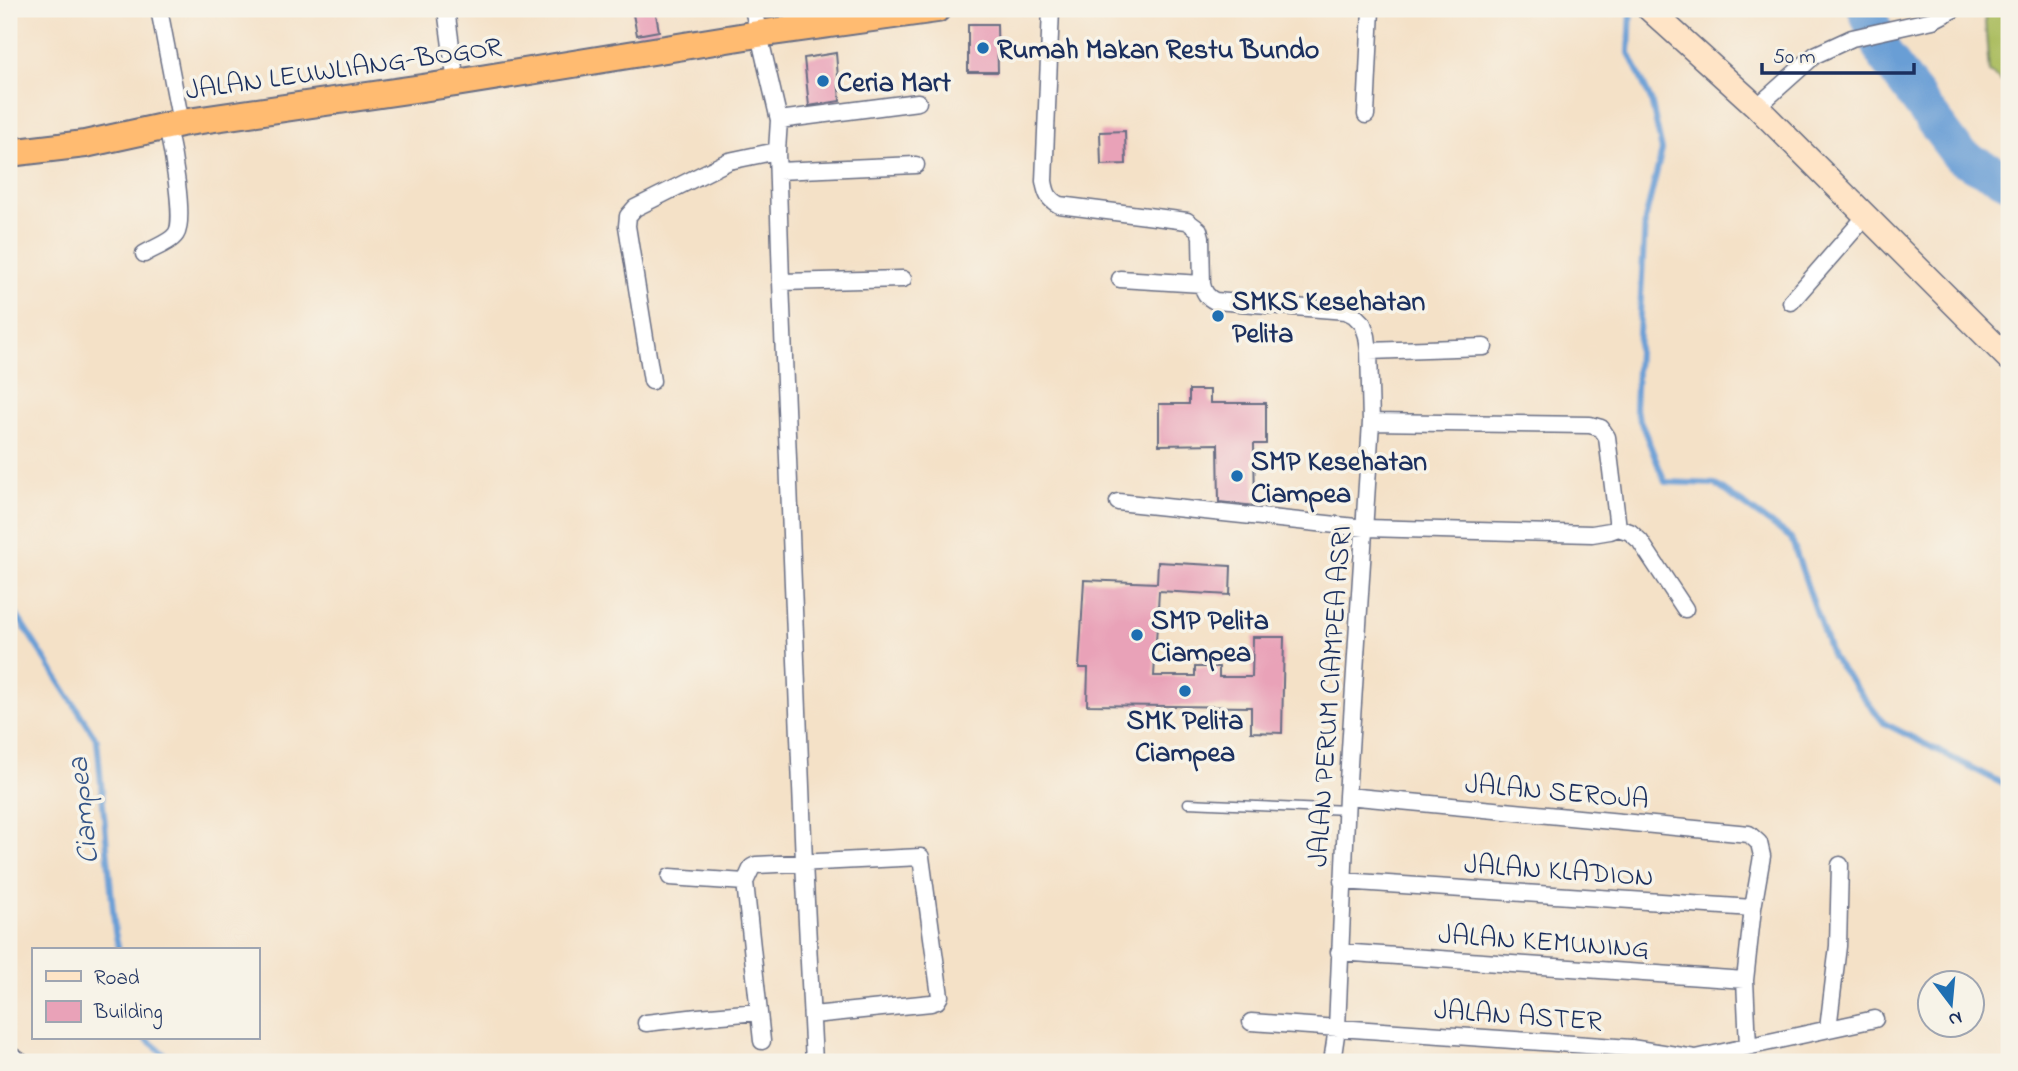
<svg xmlns="http://www.w3.org/2000/svg" width="2018" height="1071" font-family="'Indie Flower',sans-serif">
  <style>
    .green { fill: #acbd60; stroke: #64765f; stroke-width: 2 }
    .lines { fill: none; stroke-linecap: round; stroke-linejoin: round }
    .stream { stroke: #699ed5; stroke-width: 6 }
    .river { stroke: #699ed5; stroke-width: 37 }
    .building { fill: #e9a2b8 }
    .service-casing { stroke: #676d83; stroke-width: 11 }
    .minor-casing { stroke: #676d83; stroke-width: 19 }
    .secondary-casing { stroke: #676d83; stroke-width: 26 }
    .trunk-casing { stroke: #676d83; stroke-width: 30 }
    .service { stroke: #fff; stroke-width: 8 }
    .minor { stroke: #fff; stroke-width: 16 }
    .secondary { stroke: #ffe4c6; stroke-width: 23 }
    .trunk { stroke: #ffbb71; stroke-width: 26 }
    .poi-dot { fill: #1f6fb2; stroke: #f7f3e8; stroke-width: 2.5 }
    .labels { text-anchor: middle; stroke-width: 7; stroke-linejoin: round; paint-order: stroke }
    .poi-label { font-size: 28px; font-weight: bold; fill: #1b2f5e; stroke: #f7f3e8; text-anchor: start }
    .street-label { font-size: 28px; fill: #1b2f5e; stroke: #f7f3e8 }
    .water-label { font-size: 30px; font-style: italic; fill: #365688; stroke: #f7f3e8 }
  </style>
  <rect width="100%" height="100%" fill="#f7f3e8"/>
  <filter id="ink" filterUnits="userSpaceOnUse"><feTurbulence type="fractalNoise" baseFrequency=".0143" numOctaves="2"/><feDisplacementMap in="SourceGraphic" scale="14" xChannelSelector="R" yChannelSelector="G"/><feConvolveMatrix kernelMatrix="1 2 1 2 8 2 1 2 1" color-interpolation-filters="sRGB"/></filter>
  <filter id="wash" filterUnits="userSpaceOnUse"><feTurbulence type="fractalNoise" baseFrequency=".00686" numOctaves="4" result="noise"/><feDisplacementMap in="SourceGraphic" scale="28" xChannelSelector="R" yChannelSelector="G"/><feGaussianBlur stdDeviation="1.57" result="paint"/><feColorMatrix in="noise" values="0 0 0 0 0 0 0 0 0 0 0 0 0 0 0 0 0 1.4 0 .05"/><feComposite in="paint" operator="in"/></filter>
  <g filter="url(#wash)">
    <rect width="100%" height="100%" fill="#f4e1c7"/>
    <path class="green" d="M 1984,9 L 2009,9 L 2009,87 L 1989,72 Z"/>
    <g class="lines">
      <path class="stream" d="M 1631,9 L 1629,53 L 1651,100 L 1662,150 L 1645,220 L 1635,408 L 1665,482 L 1715,484 L 1791,538 L 1832,657 L 1884,723 L 2009,787
        M 9,610 L 16,614 L 97,740 L 115,932 L 119,950
        M 145,1038 L 174,1062"/>
      <path class="river" d="M 1866,9 L 1884,54 L 1960,156 L 2009,181"/>
    </g>
    <g id="blocks">
      <path class="building" d="M 632,9 L 655,9 L 659,31 L 637,35 Z
        M 968,24 L 997,24 L 998,72 L 968,72 Z
        M 836,53 L 840,101 L 809,106 L 804,58 Z
        M 1125,131 L 1126,164 L 1101,165 L 1100,132 Z
        M 1189,390 L 1210,390 L 1210,403 L 1266,403 L 1266,444 L 1254,444 L 1255,506 L 1219,502 L 1218,444 L 1159,445 L 1159,404 L 1189,404 Z
        M 1158,562 L 1231,566 L 1230,595 L 1159,591 L 1154,676 L 1195,676 L 1195,667 L 1219,667 L 1219,677 L 1252,677 L 1253,637 L 1284,637 L 1282,733 L 1251,732 L 1251,707 L 1087,705 L 1088,668 L 1079,668 L 1084,580 L 1157,583 Z"/>
    </g>
  </g>
  <g filter="url(#ink)">
    <use href="#blocks" fill-opacity="0" stroke="#676d83" stroke-width="2"/>
    <g class="lines">
      <g class="service-casing">
        <path id="service" d="M 1188,803 L 1347,810"/>
      </g>
      <g class="minor-casing">
        <path id="minor" d="M 159,9 L 181,123
          M 446,9 L 456,83
          M 753,9 L 779,120 L 777,151 L 781,282 L 804,862 L 814,1062
          M 1051,9 L 1044,181 C 1046,193 1048,199 1059,205 L 1187,221 L 1199,230 L 1201,237 L 1202,284 C 1204,293 1207,297 1215,301 L 1346,311 L 1354,315 L 1363,324 L 1367,336 L 1369,351 L 1371,422 L 1347,796 L 1337,1028 L 1332,1062
          M 1757,107 L 1815,55 L 1852,38 L 1933,20 L 1954,9
          M 1366,115 L 1371,9
          M 779,120 L 918,102
          M 778,171 L 916,165
          M 144,254 C 153,248 170,243 176,234 C 186,220 171,144 167,126
          M 1120,279 L 1202,284
          M 781,282 L 903,279
          M 1791,302 L 1866,216
          M 1369,351 L 1484,347
          M 652,381 L 627,226 L 628,216 L 635,208 L 729,161 L 777,151
          M 1118,502 L 1365,528 L 1592,534 L 1610,531 L 1618,528 L 1607,437 L 1601,428 L 1590,425 L 1371,422
          M 1618,528 L 1630,532 L 1640,541 L 1685,609
          M 1347,796 L 1749,834 L 1759,843 L 1762,856 L 1753,908 L 1745,980 L 1748,1046
          M 670,877 L 745,882 L 752,867 L 756,865 L 921,857 L 940,996 L 937,1001 L 931,1003 L 813,1015
          M 1342,881 L 1753,908
          M 745,882 L 762,1041
          M 1339,952 L 1745,980
          M 1251,1022 L 1631,1048 L 1695,1058
          M 646,1023 L 698,1017 L 758,1012
          M 1828,1029 L 1838,946 L 1840,865
          M 9,1054 L 21,1062
          M 1687,1060 L 1875,1019"/>
      </g>
      <g class="secondary-casing">
        <path id="secondary" d="M 1649,9 L 1757,107 L 2009,359"/>
      </g>
      <g class="trunk-casing">
        <path id="trunk" d="M 9,153 L 85,144 L 181,123 L 456,83 L 758,34 L 937,9"/>
      </g>
      <use href="#service" class="service"/>
      <use href="#minor" class="minor"/>
      <use href="#secondary" class="secondary"/>
      <use href="#trunk" class="trunk"/>
    </g>
  </g>
  <g class="poi-dot">
    <circle cx="983" cy="48" r="7"/>
    <circle cx="823" cy="81" r="7"/>
    <circle cx="1218" cy="316" r="7"/>
    <circle cx="1237" cy="476" r="7"/>
    <circle cx="1137" cy="635" r="7"/>
    <circle cx="1185" cy="691" r="7"/>
  </g>
  <g class="labels">
    <g class="poi-label">
      <text x="997" y="58">Rumah Makan Restu Bundo</text>
      <text x="837" y="91">Ceria Mart</text>
      <text x="1232" y="310">SMKS Kesehatan<tspan x="1232" dy="32">Pelita</tspan></text>
      <text x="1251" y="470">SMP Kesehatan<tspan x="1251" dy="32">Ciampea</tspan></text>
      <text x="1151" y="629">SMP Pelita<tspan x="1151" dy="32">Ciampea</tspan></text>
      <text x="1185" y="729" text-anchor="middle">SMK Pelita<tspan x="1185" dy="32">Ciampea</tspan></text>
    </g>
    <g class="street-label">
      <text transform="translate(343 67) rotate(-8)" y="10">JALAN LEUWLIANG-BOGOR</text>
      <text transform="translate(1328 696) rotate(-86)" y="10">JALAN PERUM CIAMPEA ASRI</text>
      <text transform="translate(1557 790) rotate(5)" y="10">JALAN SEROJA</text>
      <text transform="translate(1559 869) rotate(4)" y="10">JALAN KLADION</text>
      <text transform="translate(1544 940) rotate(4)" y="10">JALAN KEMUNING</text>
      <text transform="translate(1518 1014) rotate(4)" y="10">JALAN ASTER</text>
    </g>
    <g class="water-label">
      <text transform="translate(82 811) rotate(-96)" y="10">Ciampea</text>
    </g>
  </g>
  <rect width="2018" height="1071" fill="none" stroke="#f7f3e8" stroke-width="35"/>
  <rect x="32" y="948" width="228" height="91" fill="#f7f3e8" stroke="#9fa5b1" stroke-width="2"/>
  <rect x="46" y="971" width="35" height="10" fill="#ffe4c6" stroke="#9fa5b1" stroke-width="2"/>
  <text x="94" y="984" font-size="21" fill="#1b2f5e">Road</text>
  <rect x="46" y="1001" width="35" height="21" fill="#e9a2b8" stroke="#9fa5b1" stroke-width="2"/>
  <text x="94" y="1018" font-size="21" fill="#1b2f5e">Building</text>
  <g transform="translate(1951 1004) rotate(164)"><circle r="33" fill="#f7f3e8" stroke="#9fa5b1" stroke-width="2"/>
  <path d="M0-5L12 26L0 18L-12 26Z" fill="#1f6fb2"/>
  <text y="-10" font-size="19" font-weight="bold" text-anchor="middle" fill="#1b2f5e">N</text>
  </g>
  <path d="M1762 63v10h152v-10" fill="none" stroke="#1b2f5e" stroke-width="3.5"/>
  <text x="1773" y="63" font-size="21" fill="#1b2f5e" stroke="#f7f3e8" stroke-width="5" paint-order="stroke">50 m</text>
</svg>
